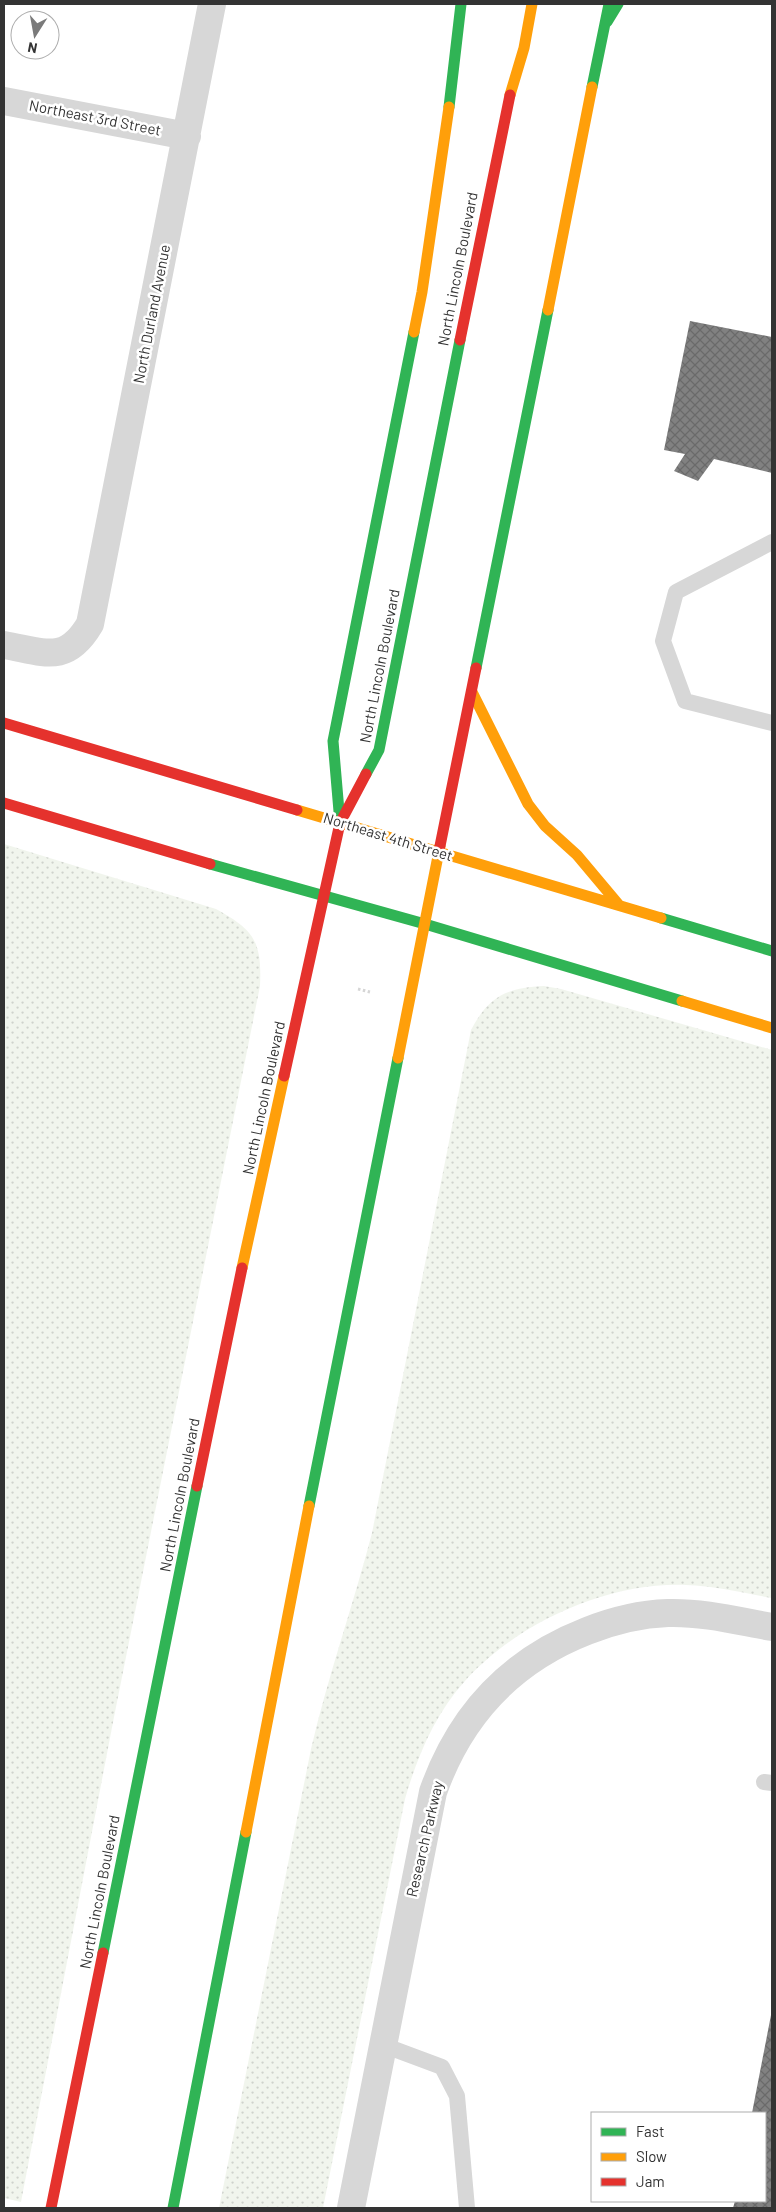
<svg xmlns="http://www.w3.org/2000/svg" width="776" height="2212" font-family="Barlow,sans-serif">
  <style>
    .grass { fill: url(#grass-dots) }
    .building { fill: url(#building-cross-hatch) }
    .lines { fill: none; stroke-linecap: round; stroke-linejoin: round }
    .path { stroke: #d6d6d6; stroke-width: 3; stroke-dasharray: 2.5 2.5; stroke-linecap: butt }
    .lane { stroke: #d7d7d7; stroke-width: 16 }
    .street { stroke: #d7d7d7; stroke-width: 28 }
    .fast { stroke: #30b455; stroke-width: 11 }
    .slow { stroke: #ff9f0a; stroke-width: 11 }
    .jam { stroke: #e5322d; stroke-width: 11 }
    .labels { text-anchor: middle; stroke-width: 5; stroke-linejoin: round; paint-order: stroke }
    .street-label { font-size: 15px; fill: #333; stroke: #fff }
  </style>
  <defs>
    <pattern id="grass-dots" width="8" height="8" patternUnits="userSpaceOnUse" patternTransform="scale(1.25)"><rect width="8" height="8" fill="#f1f5ed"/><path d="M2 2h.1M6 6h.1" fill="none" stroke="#cfd2cc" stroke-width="1.8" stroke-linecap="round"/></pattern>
    <pattern id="building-cross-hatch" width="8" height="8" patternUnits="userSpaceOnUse" patternTransform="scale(1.25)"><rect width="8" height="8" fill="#818181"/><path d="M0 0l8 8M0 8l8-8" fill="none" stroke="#6a6a6a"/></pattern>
  </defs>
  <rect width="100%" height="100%" fill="#fff"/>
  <path class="grass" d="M 4,844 L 216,909 C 254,930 262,941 260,986 L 114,1717 L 21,2202 L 4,2198 Z
    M 544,986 L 561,989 L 772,1050 L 772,1598 C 744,1593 715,1586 686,1585 C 607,1582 517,1623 465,1681 C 435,1714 417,1757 405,1799 L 323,2208 L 219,2208 L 311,1749 C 328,1676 353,1606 372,1533 L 471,1030 C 489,996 506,988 544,986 Z"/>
  <path class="building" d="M 690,321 L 772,337 L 772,473 L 714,459 L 698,481 L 674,471 L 685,454 L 664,450 Z
    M 771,2015 L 772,2208 L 733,2208 L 735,2201 L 765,2201 L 765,2113 L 752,2113 Z"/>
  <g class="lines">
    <path class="path" d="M 358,989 L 370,992"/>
    <path class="lane" d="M 772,542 L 676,592 L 663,641 L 685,701 L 772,723
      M 764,1782 L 772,1783
      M 383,2045 L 442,2067 L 457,2096 L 467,2208"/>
    <path class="street" d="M 4,101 L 187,136
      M 4,645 C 44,652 66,665 90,624 L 212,4
      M 351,2208 L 433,1792 C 460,1715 510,1661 587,1631 C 612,1621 640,1614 668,1613 C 703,1612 738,1621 772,1627"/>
    <path class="fast" d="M 607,22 L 618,4
      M 592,87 L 609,4
      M 449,107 L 461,4
      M 476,668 L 548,310
      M 366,774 L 379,750 L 460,340
      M 340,823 L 333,741 L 414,332
      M 210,864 L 425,924 L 682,1001
      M 661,918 L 772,951
      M 309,1506 L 398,1058
      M 103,1953 L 197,1486
      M 173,2208 L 246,1832"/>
    <path class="slow" d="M 510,95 L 524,48 L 532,4
      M 548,310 L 592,87
      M 414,332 L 422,292 L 449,107
      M 472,692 L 528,804 L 545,826 L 577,855 L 619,905
      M 297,810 L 661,918
      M 682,1001 L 772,1028
      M 398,1058 L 440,846
      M 242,1268 L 284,1076
      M 246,1832 L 309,1506"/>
    <path class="jam" d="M 460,340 L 510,95
      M 4,723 L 297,810
      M 4,803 L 210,864
      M 440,846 L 476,668
      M 284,1076 L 340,823 L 366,774
      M 197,1486 L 242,1268
      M 51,2208 L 103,1953"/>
  </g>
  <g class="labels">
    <g class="street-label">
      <text transform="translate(95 118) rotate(11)" y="5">Northeast 3rd Street</text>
      <text transform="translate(458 269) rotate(-79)" y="5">North Lincoln Boulevard</text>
      <text transform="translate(152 314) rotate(-79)" y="5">North Durland Avenue</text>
      <text transform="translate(380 666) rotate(-79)" y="5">North Lincoln Boulevard</text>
      <text transform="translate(388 837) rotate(17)" y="5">Northeast 4th Street</text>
      <text transform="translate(264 1098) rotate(-78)" y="5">North Lincoln Boulevard</text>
      <text transform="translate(180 1495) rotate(-79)" y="5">North Lincoln Boulevard</text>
      <text transform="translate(425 1839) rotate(-77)" y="5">Research Parkway</text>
      <text transform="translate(100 1892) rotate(-79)" y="5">North Lincoln Boulevard</text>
    </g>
  </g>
  <rect width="776" height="2212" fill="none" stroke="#333333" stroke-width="10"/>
  <rect x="591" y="2112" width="175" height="90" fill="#ffffff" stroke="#adadad"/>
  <rect x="601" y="2128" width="25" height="8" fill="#30b455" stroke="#adadad"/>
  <text x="636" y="2137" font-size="15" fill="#333333">Fast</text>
  <rect x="601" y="2153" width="25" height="8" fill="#ff9f0a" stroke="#adadad"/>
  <text x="636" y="2162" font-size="15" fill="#333333">Slow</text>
  <rect x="601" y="2178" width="25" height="8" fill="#e5322d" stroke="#adadad"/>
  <text x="636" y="2187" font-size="15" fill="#333333">Jam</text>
  <g transform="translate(35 35) rotate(191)"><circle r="24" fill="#ffffff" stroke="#adadad"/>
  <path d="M0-4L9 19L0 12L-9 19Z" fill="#7a7a7a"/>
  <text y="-8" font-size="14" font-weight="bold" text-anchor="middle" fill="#333333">N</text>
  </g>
</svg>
